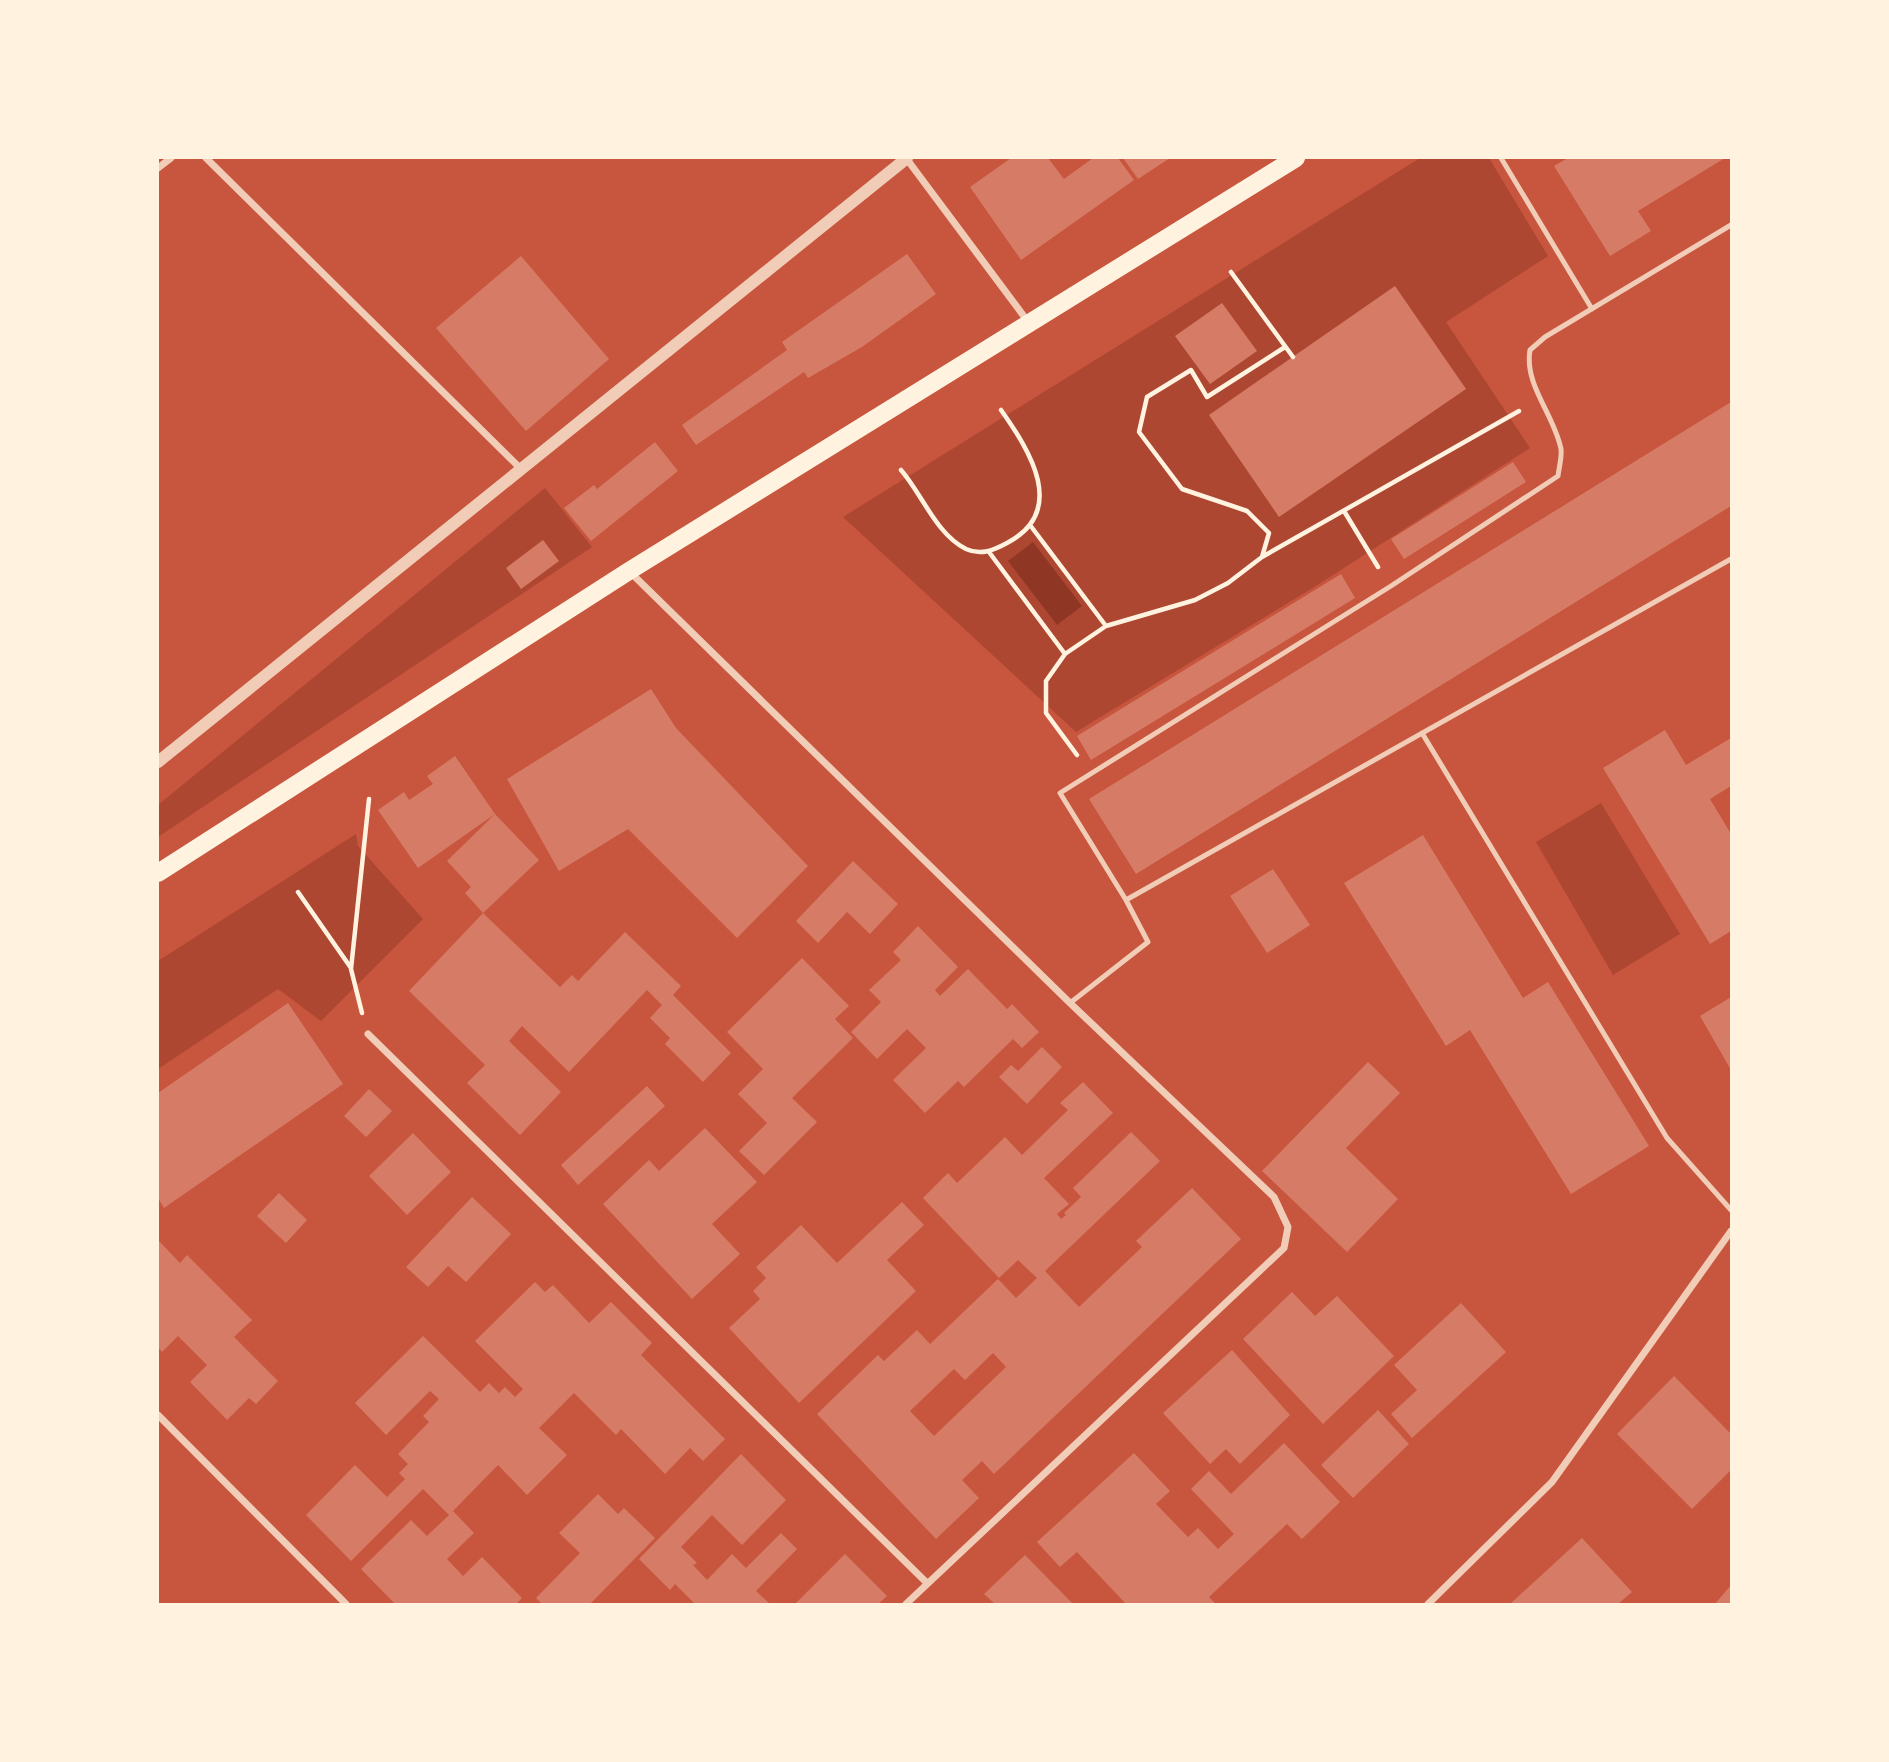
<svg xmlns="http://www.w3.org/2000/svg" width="1889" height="1762" font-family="'Source Sans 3',sans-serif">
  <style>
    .green { fill: #ae4732 }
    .water { fill: #8f3625 }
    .building { fill: #d67c66; fill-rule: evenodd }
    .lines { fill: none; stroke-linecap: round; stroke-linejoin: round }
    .path { stroke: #fff3e0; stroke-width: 4.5 }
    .service { stroke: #f1ccb7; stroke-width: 5 }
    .minor { stroke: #f1ccb7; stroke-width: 7 }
    .tertiary { stroke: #f1ccb7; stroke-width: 12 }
    .primary { stroke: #fff3e0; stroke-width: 18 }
  </style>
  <rect width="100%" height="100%" fill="#c8553d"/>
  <path class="green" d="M 1420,158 L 1489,158 L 1548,256 L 1446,322 L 1530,448 L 1316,586 L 1076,732 L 843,517 Z
    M 545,488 L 592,547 L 158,837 L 158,805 Z
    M 1601,803 L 1680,934 L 1613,975 L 1536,842 Z
    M 356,834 L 358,846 L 423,919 L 321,1021 L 278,989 L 158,1069 L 158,961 Z"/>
  <path class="water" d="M 1033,542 L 1082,606 L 1057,625 L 1008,561 Z"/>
  <path class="building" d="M 1011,158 L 1048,158 L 1064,179 L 1093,158 L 1118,158 L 1134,180 L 1021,260 L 970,187 Z
    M 1123,158 L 1170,158 L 1138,179 Z
    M 1568,158 L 1725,158 L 1638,211 L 1651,231 L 1610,256 L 1554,166 Z
    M 907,254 L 936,294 L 862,347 L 808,378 L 804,372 L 696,445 L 682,425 L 787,350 L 782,342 Z
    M 521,256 L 609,359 L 526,431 L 436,328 Z
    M 1395,286 L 1466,389 L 1279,517 L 1209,415 Z
    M 1222,303 L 1257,351 L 1210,384 L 1175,336 Z
    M 1731,402 L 1731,506 L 1136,874 L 1089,799 Z
    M 655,442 L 678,471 L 591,541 L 564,508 L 594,485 L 597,489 Z
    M 1513,462 L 1526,482 L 1404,559 L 1391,539 Z
    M 543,540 L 559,561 L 521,589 L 506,568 Z
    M 1341,574 L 1355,598 L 1091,760 L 1077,736 Z
    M 651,689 L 676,728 L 808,866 L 737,938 L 628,829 L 559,871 L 507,779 Z
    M 1665,730 L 1686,765 L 1731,738 L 1731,786 L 1710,799 L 1731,834 L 1731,931 L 1710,944 L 1603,768 Z
    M 455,756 L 495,814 L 418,868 L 378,810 L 404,792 L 409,800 L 433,784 L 427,776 Z
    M 495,814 L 539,860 L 483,913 L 465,893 L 471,887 L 447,861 Z
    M 1423,835 L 1523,998 L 1548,982 L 1649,1146 L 1571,1194 L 1470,1030 L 1446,1046 L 1344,883 Z
    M 853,861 L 898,904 L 870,934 L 847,912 L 818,943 L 796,921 Z
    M 1273,869 L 1310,925 L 1267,953 L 1230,896 Z
    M 483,913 L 560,987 L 572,975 L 578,981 L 625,932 L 681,986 L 673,995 L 731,1053 L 703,1082 L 665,1044 L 670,1038 L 650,1018 L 662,1005 L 647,990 L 569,1072 L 522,1026 L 509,1041 L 561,1092 L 520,1135 L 467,1083 L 485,1065 L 409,991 Z
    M 918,926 L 958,967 L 935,990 L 940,996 L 968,969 L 1007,1009 L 1012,1004 L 1039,1032 L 1022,1048 L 1013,1039 L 964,1087 L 958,1081 L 925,1113 L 893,1080 L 926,1048 L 907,1029 L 877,1059 L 851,1032 L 881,1002 L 869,990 L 901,960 L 893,952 Z
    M 802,958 L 849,1006 L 835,1019 L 853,1038 L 792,1098 L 817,1122 L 764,1175 L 739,1151 L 767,1123 L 738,1094 L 763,1069 L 727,1032 Z
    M 1731,997 L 1731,1070 L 1700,1016 Z
    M 288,1003 L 343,1084 L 164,1208 L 158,1198 L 158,1093 Z
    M 1042,1047 L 1062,1067 L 1027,1104 L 999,1077 L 1011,1065 L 1018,1071 Z
    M 1368,1062 L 1400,1093 L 1346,1148 L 1398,1199 L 1347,1252 L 1262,1171 Z
    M 1083,1082 L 1113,1113 L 1044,1178 L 1069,1204 L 1057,1214 L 1061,1219 L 1066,1215 L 1064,1213 L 1081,1197 L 1073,1188 L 1131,1132 L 1160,1161 L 1045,1271 L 1079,1307 L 1142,1247 L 1136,1241 L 1192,1188 L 1241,1239 L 994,1474 L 982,1461 L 962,1480 L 979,1498 L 936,1539 L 817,1414 L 878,1355 L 884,1361 L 917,1330 L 930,1344 L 998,1279 L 1016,1298 L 1037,1278 L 1018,1260 L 999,1278 L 923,1198 L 948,1173 L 957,1183 L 1005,1137 L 1022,1155 L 1068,1110 L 1060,1103 ZM 993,1353 L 1006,1367 L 934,1436 L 910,1411 L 954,1369 L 965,1380 Z
    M 647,1086 L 665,1106 L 578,1185 L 561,1165 Z
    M 369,1089 L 392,1111 L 366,1137 L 344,1116 Z
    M 705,1128 L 757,1182 L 712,1224 L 740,1254 L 692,1299 L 603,1204 L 649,1160 L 659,1171 Z
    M 413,1133 L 451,1172 L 407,1215 L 369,1176 Z
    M 279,1193 L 307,1220 L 286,1243 L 257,1216 Z
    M 472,1197 L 511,1234 L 466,1282 L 448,1266 L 428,1287 L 406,1267 Z
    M 902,1202 L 924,1225 L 887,1260 L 916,1291 L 799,1403 L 729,1328 L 760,1299 L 753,1291 L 766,1278 L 756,1267 L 801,1225 L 837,1263 Z
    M 158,1240 L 180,1263 L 187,1255 L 252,1320 L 234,1337 L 278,1381 L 256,1404 L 249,1398 L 227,1420 L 190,1382 L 207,1365 L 178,1336 L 162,1352 L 158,1347 Z
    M 535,1282 L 545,1292 L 553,1285 L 589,1323 L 611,1302 L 652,1343 L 641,1355 L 725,1439 L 703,1461 L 690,1448 L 665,1474 L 621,1429 L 616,1435 L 574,1393 L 539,1428 L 567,1455 L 527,1495 L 498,1465 L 453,1511 L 474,1533 L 447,1559 L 463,1576 L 482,1557 L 522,1598 L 516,1604 L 395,1604 L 361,1569 L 411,1520 L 427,1536 L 449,1515 L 423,1489 L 351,1561 L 306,1515 L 355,1465 L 387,1497 L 405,1479 L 399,1473 L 408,1464 L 398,1454 L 429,1422 L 423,1416 L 439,1399 L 430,1391 L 386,1435 L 355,1403 L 423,1336 L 480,1392 L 489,1383 L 499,1393 L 505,1387 L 515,1397 L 523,1389 L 475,1341 Z
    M 1292,1292 L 1315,1316 L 1337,1296 L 1394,1356 L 1323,1424 L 1243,1339 Z
    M 1461,1303 L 1506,1352 L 1412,1438 L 1391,1414 L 1417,1390 L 1394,1365 Z
    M 1232,1350 L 1290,1415 L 1240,1464 L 1226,1449 L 1210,1464 L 1163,1413 Z
    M 1674,1376 L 1731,1434 L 1731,1470 L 1692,1509 L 1617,1434 Z
    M 1378,1410 L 1409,1444 L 1353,1498 L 1321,1465 Z
    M 1284,1443 L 1340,1502 L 1302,1539 L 1287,1524 L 1209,1597 L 1216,1604 L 1126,1604 L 1077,1552 L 1060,1567 L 1037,1542 L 1134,1453 L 1170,1491 L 1156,1504 L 1188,1537 L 1198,1528 L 1218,1549 L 1234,1534 L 1191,1489 L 1209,1471 L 1231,1494 Z
    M 741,1454 L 786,1500 L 742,1545 L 712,1515 L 681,1547 L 697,1563 L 693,1565 L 707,1580 L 732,1554 L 746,1568 L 781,1533 L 797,1549 L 756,1591 L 770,1604 L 695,1604 L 675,1584 L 670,1590 L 639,1559 Z
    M 598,1494 L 618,1514 L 624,1508 L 655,1538 L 590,1604 L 542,1604 L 536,1598 L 580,1553 L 559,1533 Z
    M 1582,1538 L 1632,1592 L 1618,1604 L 1510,1604 Z
    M 845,1554 L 887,1596 L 878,1604 L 795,1604 Z
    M 1025,1555 L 1073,1604 L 995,1604 L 984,1594 Z
    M 1731,1585 L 1731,1604 L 1715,1604 Z"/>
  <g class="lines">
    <path class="path" d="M 1231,272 L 1293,357
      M 901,470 C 922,494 936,534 966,549 C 981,556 994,550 1007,543 C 1068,511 1030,451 1001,410
      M 1344,511 L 1378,567
      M 1030,525 L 1106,626
      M 989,552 L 1065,654
      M 1262,557 L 1519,411
      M 1077,755 L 1046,713 L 1046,681 L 1065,654 L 1106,626 L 1195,600 L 1228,583 L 1262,557 L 1269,533 L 1247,511 L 1182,489 L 1139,432 L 1147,397 L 1191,370 L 1207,397 L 1285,347
      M 298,892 L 351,968
      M 362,1013 L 351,969 L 369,799"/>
    <path class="service" d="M 1501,158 L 1592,309
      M 1422,733 L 1667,1138 L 1731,1210
      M 1126,900 L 1060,793 L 1391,586 L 1558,476 C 1559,467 1562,458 1561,449 C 1554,414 1524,385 1530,350 L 1545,337 L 1731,225
      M 1070,1003 L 1148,942 L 1126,900 L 1731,559"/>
    <path class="minor" d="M 206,158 L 520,468
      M 906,158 L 1029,323
      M 158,168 L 171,158
      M 629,571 L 1070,1003 L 1274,1197 L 1288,1227 L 1284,1248 L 906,1604
      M 368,1034 L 927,1583
      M 158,1415 L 346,1604
      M 1428,1604 L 1552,1482 L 1731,1231"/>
    <path class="tertiary" d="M 158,762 L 907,158"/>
    <path class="primary" d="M 158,873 L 629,571 L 1296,158"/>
  </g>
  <rect width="1889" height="1762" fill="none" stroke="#fff3e0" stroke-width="318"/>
</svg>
